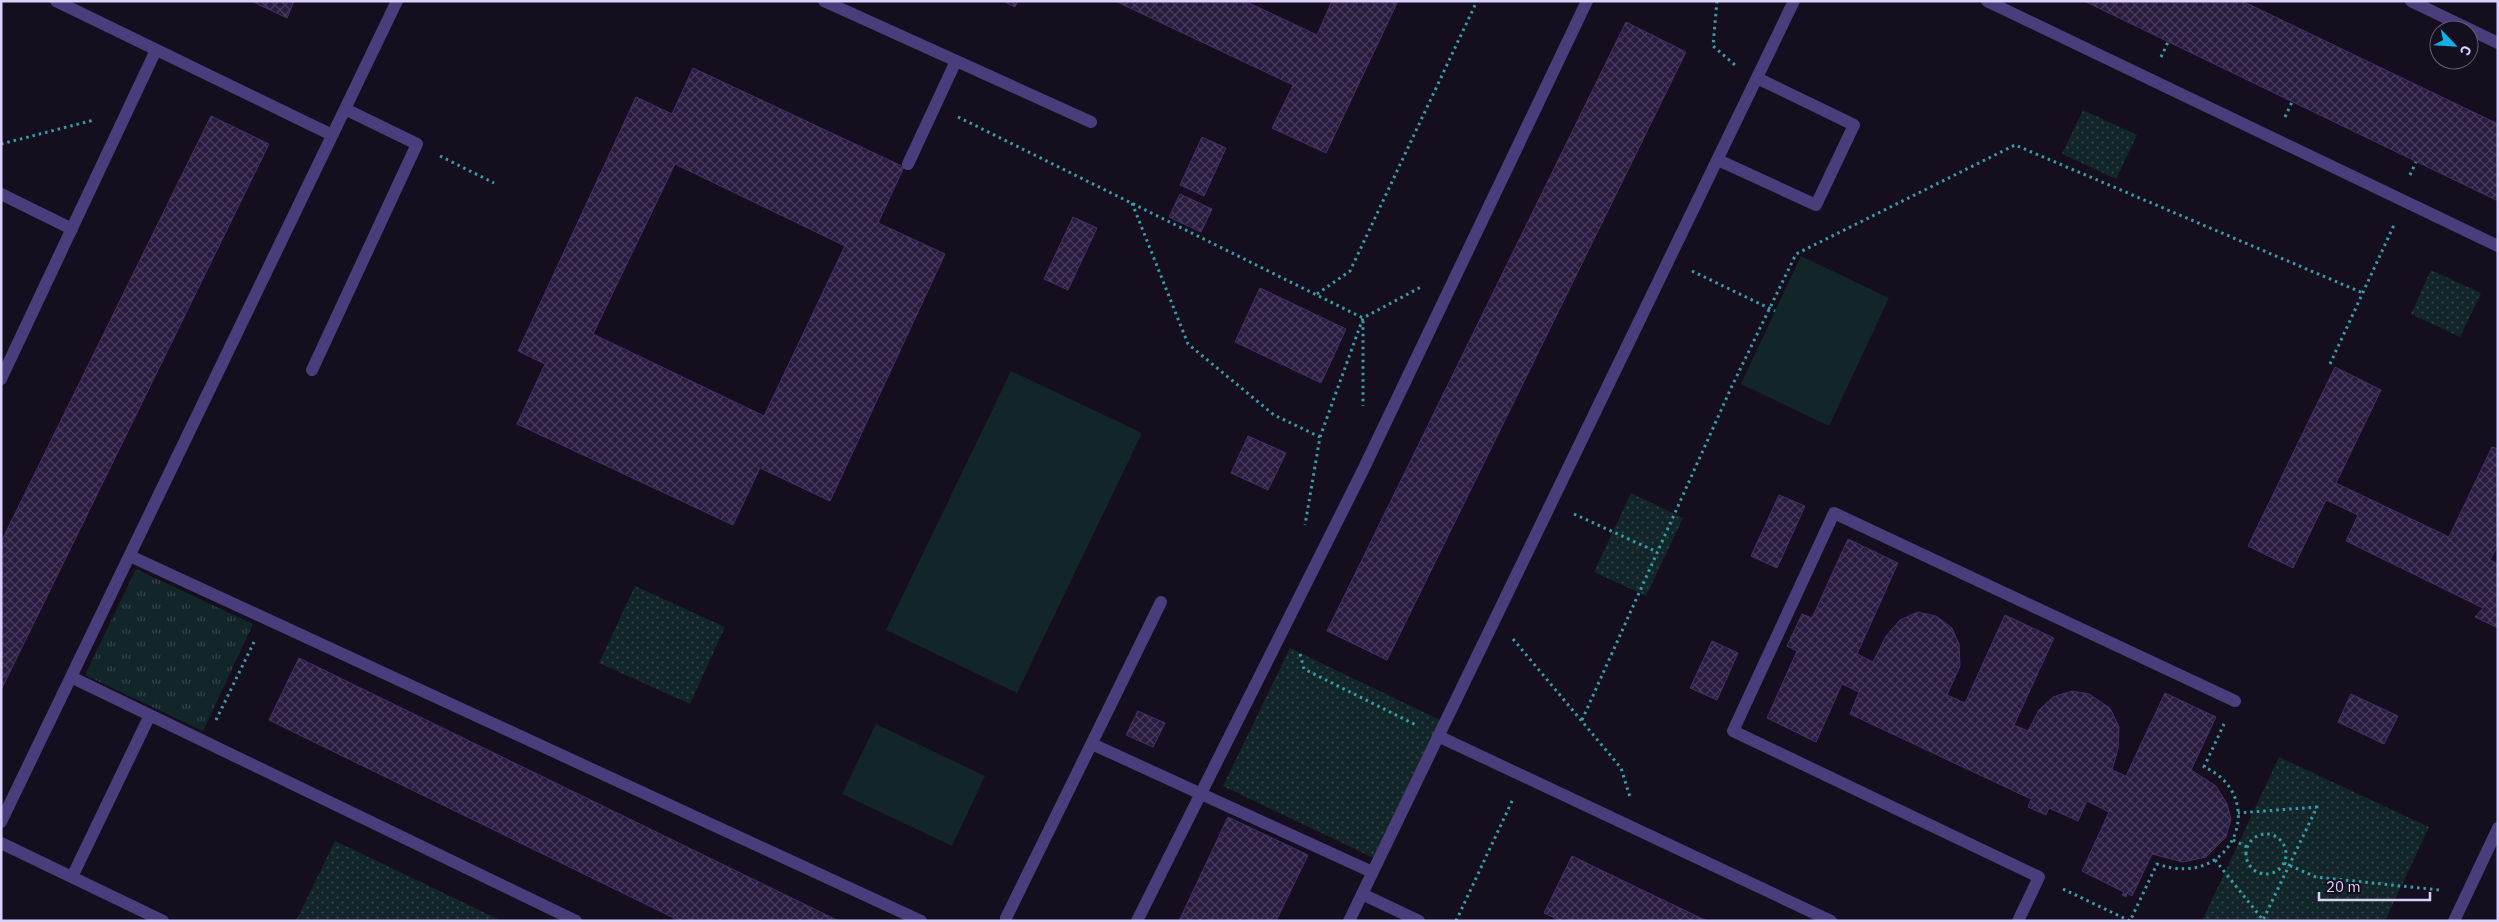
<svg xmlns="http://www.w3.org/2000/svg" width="2499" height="922" font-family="'IBM Plex Sans',sans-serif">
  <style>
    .grass { fill: url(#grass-tufts) }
    .park { fill: url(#park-dots) }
    .pitch { fill: #122629 }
    .building { fill: url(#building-cross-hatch); stroke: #442f69; fill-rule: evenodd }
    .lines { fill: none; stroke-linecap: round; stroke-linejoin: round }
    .path { stroke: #369ea9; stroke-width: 3; stroke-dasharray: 2.5 4; stroke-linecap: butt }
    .lane { stroke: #493d7b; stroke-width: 12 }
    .street { stroke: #493d7b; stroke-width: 12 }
  </style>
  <defs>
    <pattern id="grass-tufts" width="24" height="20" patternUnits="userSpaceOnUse" patternTransform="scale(1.25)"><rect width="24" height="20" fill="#122629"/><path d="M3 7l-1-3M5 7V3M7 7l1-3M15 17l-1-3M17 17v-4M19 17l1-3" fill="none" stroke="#344449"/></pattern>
    <pattern id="park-dots" width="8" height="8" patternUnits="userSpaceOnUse" patternTransform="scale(1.25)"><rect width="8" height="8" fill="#122629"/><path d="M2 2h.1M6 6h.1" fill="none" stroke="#344449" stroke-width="1.8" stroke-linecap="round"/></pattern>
    <pattern id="building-cross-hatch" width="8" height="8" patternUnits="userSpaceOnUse" patternTransform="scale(1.25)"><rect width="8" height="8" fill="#281c3f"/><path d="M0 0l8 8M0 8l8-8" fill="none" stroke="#473c5c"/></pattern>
  </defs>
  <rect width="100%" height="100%" fill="#140e1f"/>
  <path class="grass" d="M 136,569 L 253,624 L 203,731 L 85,675 Z"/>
  <path class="park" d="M 2083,110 L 2137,135 L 2116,179 L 2062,154 Z
    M 2431,270 L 2481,293 L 2460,337 L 2411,314 Z
    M 1631,493 L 1683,518 L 1646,596 L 1594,572 Z
    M 635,586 L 725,627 L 690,704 L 599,663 Z
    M 1290,648 L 1442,721 L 1376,859 L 1223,786 Z
    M 2279,757 L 2429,827 L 2385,921 L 2202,921 Z
    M 335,841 L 502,921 L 296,921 Z"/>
  <path class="pitch" d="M 1801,256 L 1889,298 L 1829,426 L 1741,384 Z
    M 1011,371 L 1142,433 L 1017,693 L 886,630 Z
    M 876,724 L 985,776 L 952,846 L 842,794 Z"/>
  <path class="building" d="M 251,1 L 294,1 L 287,18 Z
    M 1003,1 L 1018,1 L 1015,7 Z
    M 1115,1 L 1245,1 L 1317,35 L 1332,1 L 1398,1 L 1326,153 L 1272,128 L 1293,85 Z
    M 2084,1 L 2242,1 L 2498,124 L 2498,201 Z
    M 1626,22 L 1686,52 L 1387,660 L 1327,631 Z
    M 693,68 L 904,167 L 878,223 L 945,254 L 830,501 L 760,468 L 733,525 L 517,424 L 545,364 L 518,351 L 636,97 L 672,114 ZM 675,164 L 845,246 L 764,416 L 593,334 Z
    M 211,116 L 269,144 L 1,690 L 1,542 Z
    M 1202,137 L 1226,148 L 1204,196 L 1180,185 Z
    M 1180,194 L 1212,209 L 1201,232 L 1169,217 Z
    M 1073,217 L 1097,228 L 1068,290 L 1044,279 Z
    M 1260,288 L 1346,329 L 1321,383 L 1235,342 Z
    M 2335,367 L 2381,390 L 2336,483 L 2449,537 L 2492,447 L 2498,449 L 2498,545 L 2490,560 L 2498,564 L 2498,628 L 2475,617 L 2483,608 L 2346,541 L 2358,515 L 2326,500 L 2293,568 L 2248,546 Z
    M 1248,436 L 1286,453 L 1268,490 L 1231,473 Z
    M 1779,495 L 1805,506 L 1777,568 L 1751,556 Z
    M 1848,539 L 1898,563 L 1857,654 L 1873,662 L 1886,636 L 1900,620 L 1918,612 L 1936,616 L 1952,628 L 1959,644 L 1960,666 L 1947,695 L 1965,703 L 2005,615 L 2054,638 L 2014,725 L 2028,731 L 2039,710 L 2053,697 L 2072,691 L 2089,694 L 2110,708 L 2119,727 L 2118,749 L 2112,770 L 2126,776 L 2165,693 L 2216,717 L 2191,770 L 2216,786 L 2227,804 L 2231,819 L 2226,837 L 2206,857 L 2183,862 L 2152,854 L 2132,896 L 2127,893 L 2126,897 L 2122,895 L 2124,892 L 2082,871 L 2109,812 L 2087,801 L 2078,821 L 2049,808 L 2046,815 L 2028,807 L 2031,799 L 1850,714 L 1859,692 L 1842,684 L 1816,742 L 1767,718 L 1797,651 L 1787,646 L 1802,614 L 1812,618 Z
    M 1712,641 L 1738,653 L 1717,700 L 1690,688 Z
    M 299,658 L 839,921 L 680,921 L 269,720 Z
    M 2351,694 L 2398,716 L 2384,744 L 2338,722 Z
    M 1138,711 L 1165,723 L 1153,747 L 1126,735 Z
    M 1228,817 L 1308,855 L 1276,921 L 1179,921 Z
    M 1572,856 L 1636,887 L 1707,921 L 1561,921 L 1544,913 Z"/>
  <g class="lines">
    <path class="path" d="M 1717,1 L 1713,46 L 1735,65
      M 2161,57 L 2168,42
      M 958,117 L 1363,318 L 1363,406
      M 2285,117 L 2292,102
      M 1,144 L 94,120
      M 440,156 L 494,183
      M 2410,175 L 2416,162
      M 1132,203 L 1188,344 L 1274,415 L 1320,437 L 1305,525
      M 1692,271 L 1775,311
      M 1317,294 L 1350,271 L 1477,1
      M 2330,364 L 2394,225
      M 1320,437 L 1363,318 L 1421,287
      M 1574,514 L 1657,552
      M 1513,639 L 1621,768 L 1630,797
      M 1300,654 L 1304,669 L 1416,725
      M 216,720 L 254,642
      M 1582,720 L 1731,388 L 1796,254 L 2015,145 L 2363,293
      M2246 854a20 20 0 1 1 40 0a20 20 0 1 1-40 0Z
      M 2233,840 L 2247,847
      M 2215,860 L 2263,920 L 2317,807 L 2238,813
      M 2284,863 L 2316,877 L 2439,890
      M 2063,889 L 2130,921 L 2157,864 C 2235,891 2269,795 2204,767 L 2224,724
      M 1456,921 L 1513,799"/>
    <path class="lane" d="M 56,1 L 332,135
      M 824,1 L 1091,122
      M 1987,1 L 2498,246
      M 1718,160 L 1816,205 L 1854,125 L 1757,78
      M 908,164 L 956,61
      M 1,194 L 72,229
      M 312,370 L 417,144 L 345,109
      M 1,379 L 156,50
      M 130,556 L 921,921
      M 71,677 L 576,921
      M 1438,736 L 1831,921
      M 1092,744 L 1372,872
      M 1,822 L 397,1
      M 1,843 L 163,921
      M 72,877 L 150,715
      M 1362,894 L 1419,921
      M 1006,918 L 1161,602
      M 1137,921 L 1363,470 L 1587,1
      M 1349,921 L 1794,1
      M 2018,921 L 2039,877 L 1733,731 L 1834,513 L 2235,701
      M 2454,921 L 2498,828"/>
    <path class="street" d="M 2411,1 L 2498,43"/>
  </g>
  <rect width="2499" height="922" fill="none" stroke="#dcd0fc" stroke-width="5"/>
  <g transform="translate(2454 45) rotate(115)"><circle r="24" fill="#140e1f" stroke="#645c77"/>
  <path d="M0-4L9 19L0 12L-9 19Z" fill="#11b0e7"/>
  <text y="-8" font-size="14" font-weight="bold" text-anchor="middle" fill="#dcd0fc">С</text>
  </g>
  <path d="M2319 892v8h111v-8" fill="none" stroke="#dcd0fc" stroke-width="2.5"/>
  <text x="2326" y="892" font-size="15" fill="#dcd0fc" stroke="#140e1f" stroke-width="4" paint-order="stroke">20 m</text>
</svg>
